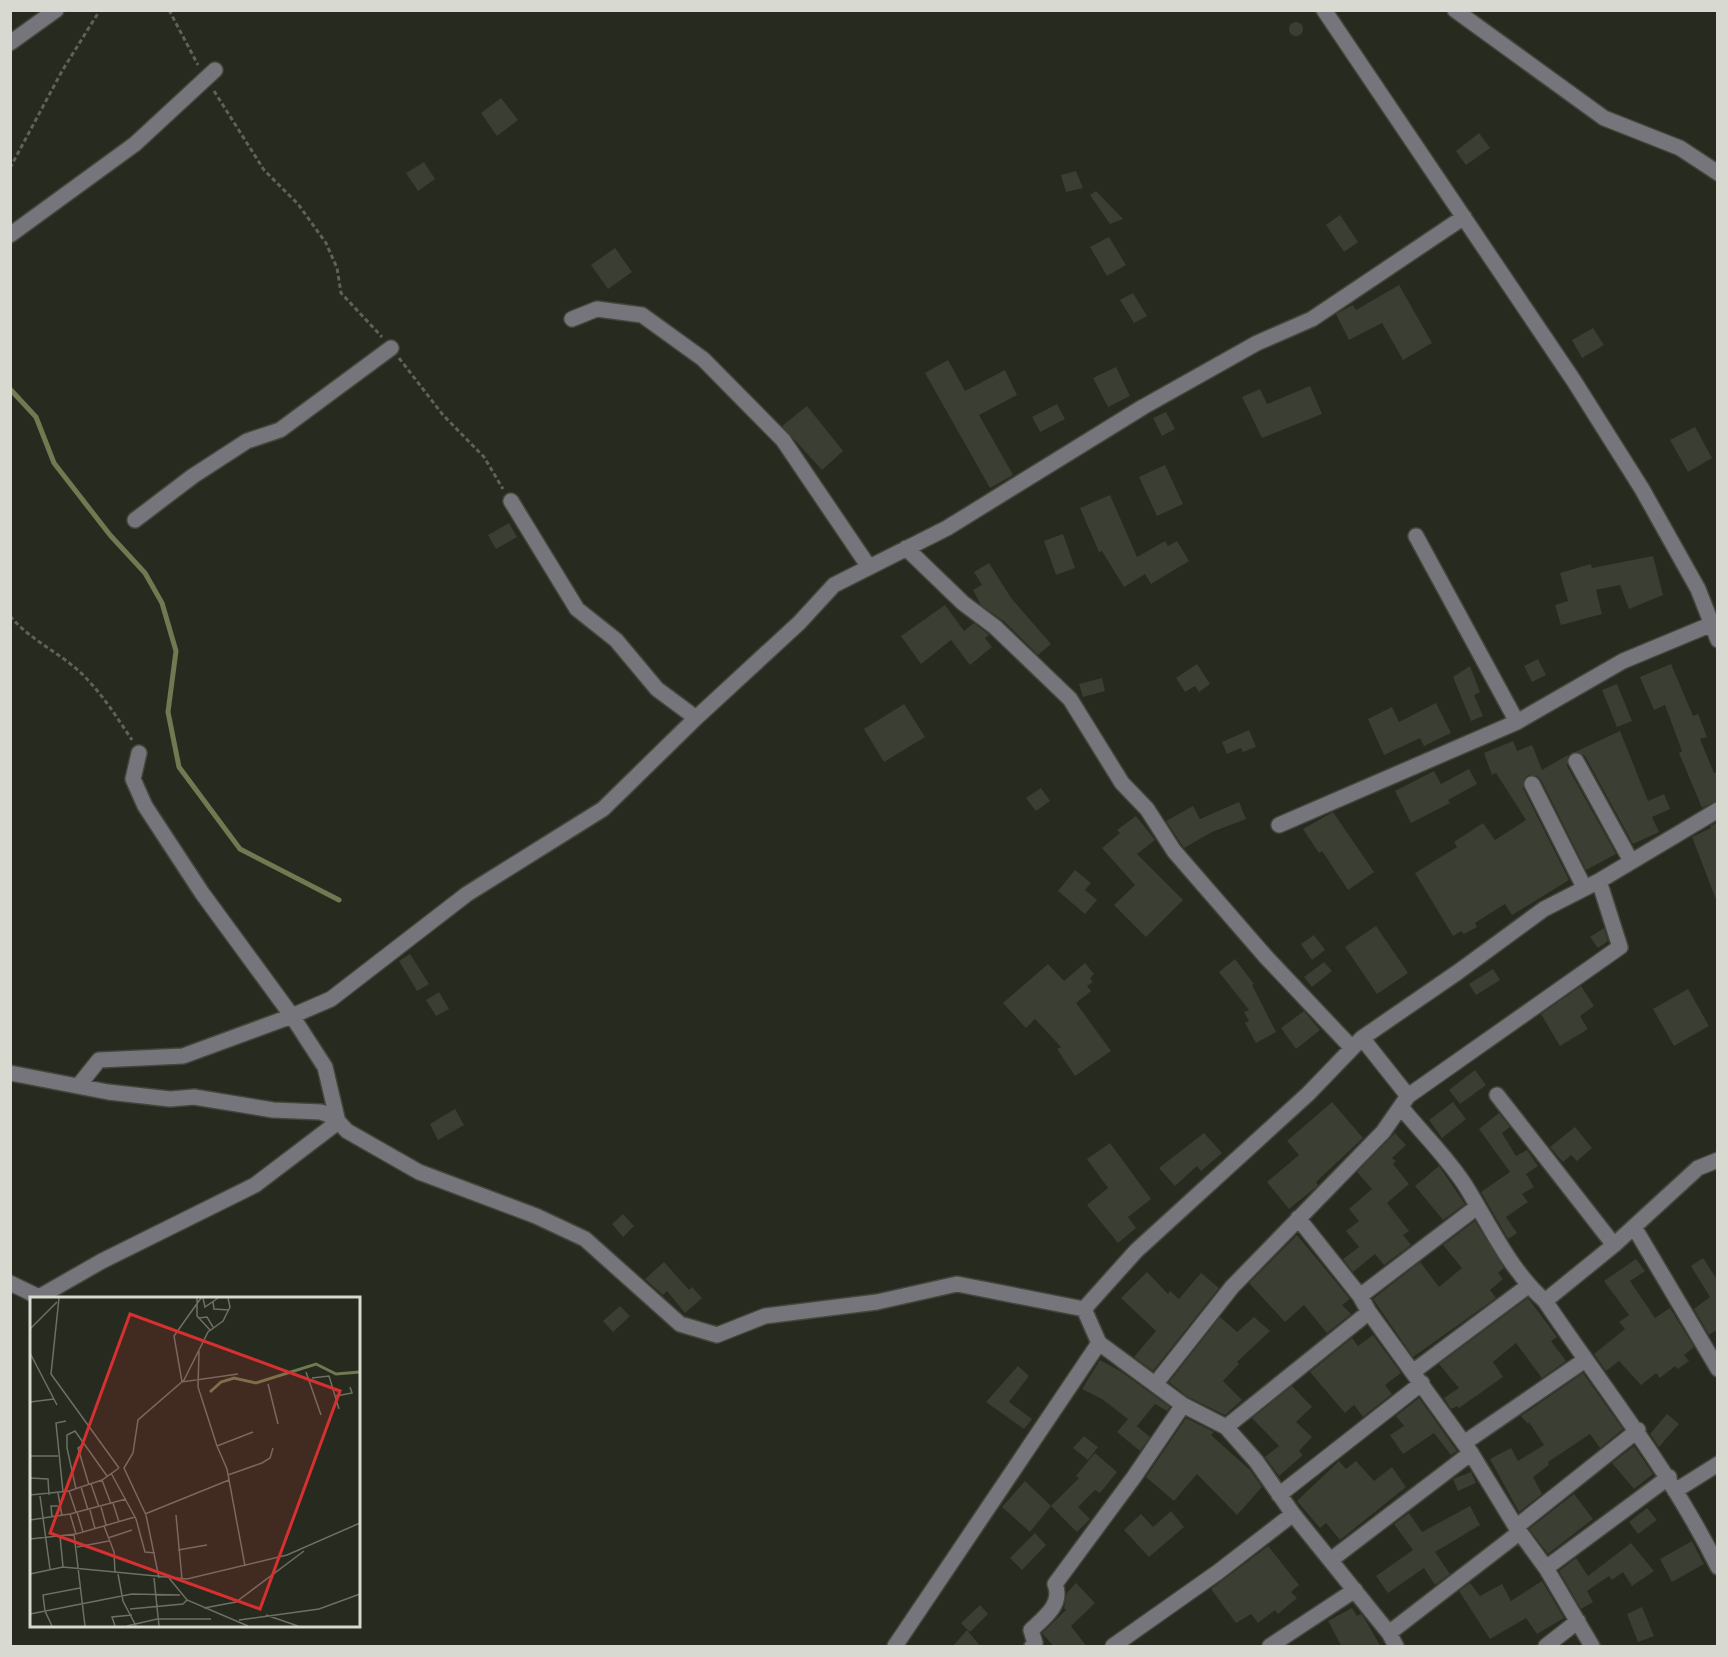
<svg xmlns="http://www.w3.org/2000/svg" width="1728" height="1657" viewBox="0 0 1728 1657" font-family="Figtree,sans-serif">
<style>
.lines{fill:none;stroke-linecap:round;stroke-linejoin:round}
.stream{stroke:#6f7952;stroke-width:5}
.building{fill:#3b3e32}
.minor-casing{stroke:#43463b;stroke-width:18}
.path{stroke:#5f6257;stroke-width:3;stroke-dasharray:4.5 3;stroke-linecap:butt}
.minor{stroke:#75757b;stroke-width:15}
.inset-river{fill:none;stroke:#6f7952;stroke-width:3}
.inset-road{fill:none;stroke:#6e7066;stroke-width:1.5}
.view{fill:#d63130;fill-opacity:0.15;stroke:#d63130;stroke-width:3}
.inset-edge{fill:none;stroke:#d8dad2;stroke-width:3}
</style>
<rect width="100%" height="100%" fill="#272a1e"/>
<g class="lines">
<!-- stream -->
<path class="stream" d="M 10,389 L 36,417 L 54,463 L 110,535 L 145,573 L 162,603 L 176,651 L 168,712 L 179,767 L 240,849 L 339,900"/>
</g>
<!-- building -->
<path class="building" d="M1289 29a7 7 0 1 1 14 0a7 7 0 1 1-14 0Z
M 501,98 L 518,120 L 497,136 L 481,113 Z
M 1479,133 L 1490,148 L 1466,165 L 1456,151 Z
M 424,162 L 435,179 L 418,191 L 406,173 Z
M 1076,171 L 1083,188 L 1066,192 L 1061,175 Z
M 1096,191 L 1123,219 L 1110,224 L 1090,195 Z
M 1340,215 L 1358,242 L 1344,252 L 1326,225 Z
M 1109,237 L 1126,265 L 1107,276 L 1090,247 Z
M 615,248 L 632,272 L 608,289 L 591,265 Z
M 1399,285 L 1432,343 L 1403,360 L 1382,323 L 1349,340 L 1336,314 L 1353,305 L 1356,310 Z
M 1133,293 L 1147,316 L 1134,323 L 1120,300 Z
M 1593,328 L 1604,345 L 1582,358 L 1572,340 Z
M 948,360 L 965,391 L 1005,370 L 1017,395 L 979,415 L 1013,475 L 990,488 L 925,373 Z
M 1116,367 L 1130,396 L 1108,407 L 1093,378 Z
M 1310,386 L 1322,414 L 1262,438 L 1242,397 L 1260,389 L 1267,404 Z
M 1057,404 L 1065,419 L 1040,432 L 1032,417 Z
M 807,406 L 843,451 L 822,470 L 782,426 Z
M 1166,412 L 1175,429 L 1162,436 L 1153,418 Z
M 1695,427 L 1712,458 L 1688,472 L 1670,440 Z
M 1165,465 L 1183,504 L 1157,516 L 1139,477 Z
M 1110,495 L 1137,557 L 1165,541 L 1168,546 L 1177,541 L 1189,561 L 1151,584 L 1145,574 L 1124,587 L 1102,551 L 1099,552 L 1080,508 Z
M 509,523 L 517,537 L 496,549 L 488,535 Z
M 1063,534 L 1075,568 L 1056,575 L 1044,541 Z
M 1653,556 L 1663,595 L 1629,609 L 1620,585 L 1596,590 L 1602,614 L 1561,625 L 1555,605 L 1568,601 L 1560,573 L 1591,564 L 1592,568 Z
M 989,563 L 1011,598 L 1051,644 L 1038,655 L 1005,622 L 981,605 L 973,590 L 982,585 L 974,572 Z
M 945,605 L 964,631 L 974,623 L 989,635 L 985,638 L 992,647 L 970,665 L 951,640 L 921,664 L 901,636 Z
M 1538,659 L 1546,675 L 1532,682 L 1524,666 Z
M 1197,664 L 1210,684 L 1199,692 L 1195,686 L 1185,692 L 1176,678 Z
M 1671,664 L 1693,716 L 1698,714 L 1707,737 L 1700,739 L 1714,773 L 1718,772 L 1718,800 L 1702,808 L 1679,753 L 1682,751 L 1665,705 L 1654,710 L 1640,677 Z
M 1470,666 L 1480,692 L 1474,695 L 1483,716 L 1471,721 L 1453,677 Z
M 1102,678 L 1105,691 L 1083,697 L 1079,684 Z
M 1617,684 L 1632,721 L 1617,727 L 1602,690 Z
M 1436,703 L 1451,733 L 1424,746 L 1420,738 L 1384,755 L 1368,719 L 1392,707 L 1399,722 Z
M 904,704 L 925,737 L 884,762 L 864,729 Z
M 1249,730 L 1256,747 L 1243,752 L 1241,748 L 1227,754 L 1222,742 Z
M 1620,731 L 1648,801 L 1664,794 L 1670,809 L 1652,817 L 1659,832 L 1633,844 L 1585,756 L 1575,752 Z
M 1513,741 L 1517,751 L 1532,745 L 1542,770 L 1568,755 L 1567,766 L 1616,854 L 1586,870 L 1541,780 L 1537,776 L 1528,775 L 1524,779 L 1523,788 L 1569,880 L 1512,915 L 1505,904 L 1475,923 L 1477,927 L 1464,934 L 1461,931 L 1453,936 L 1415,873 L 1457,847 L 1454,842 L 1483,823 L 1495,840 L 1526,820 L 1496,773 L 1492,775 L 1484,753 Z
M 1469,769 L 1477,784 L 1448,800 L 1450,803 L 1411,823 L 1395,791 L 1434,771 L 1441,784 Z
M 1041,788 L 1050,801 L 1036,811 L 1026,798 Z
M 1239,802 L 1246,819 L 1212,832 L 1184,848 L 1166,821 L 1193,806 L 1200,819 Z
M 1333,812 L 1374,872 L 1348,890 L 1322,851 L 1319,853 L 1303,829 Z
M 1136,816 L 1155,840 L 1137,854 L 1183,900 L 1146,937 L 1114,905 L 1135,885 L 1102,848 L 1120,833 L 1117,830 Z
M 1718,822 L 1718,902 L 1717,902 L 1692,837 L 1711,828 L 1710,826 Z
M 1075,870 L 1091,883 L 1085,890 L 1097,900 L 1085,914 L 1058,891 Z
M 1376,926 L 1408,973 L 1377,994 L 1345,947 Z
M 1604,928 L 1608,941 L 1598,948 L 1590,937 Z
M 1314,935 L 1325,950 L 1312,960 L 1301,944 Z
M 410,954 L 429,984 L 417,991 L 399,961 Z
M 1235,959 L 1254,984 L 1252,985 L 1276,1032 L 1256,1043 L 1245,1023 L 1249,1021 L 1244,1012 L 1249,1010 L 1219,972 Z
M 1324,962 L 1332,971 L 1312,987 L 1304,977 Z
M 1085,963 L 1094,974 L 1090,978 L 1093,982 L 1087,986 L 1091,991 L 1076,1003 L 1111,1051 L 1075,1076 L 1057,1049 L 1061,1047 L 1035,1019 L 1026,1028 L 1003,1003 L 1048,964 L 1064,981 Z
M 1493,969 L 1500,980 L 1476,995 L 1469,984 Z
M 1581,986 L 1594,1006 L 1580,1016 L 1588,1029 L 1560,1046 L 1541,1014 Z
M 1688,989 L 1709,1026 L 1674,1046 L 1653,1009 Z
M 439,992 L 449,1009 L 436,1016 L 426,1000 Z
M 1304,1011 L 1320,1030 L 1296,1049 L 1281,1028 Z
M 1475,1070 L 1486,1085 L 1460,1104 L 1449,1090 Z
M 1332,1102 L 1363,1138 L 1316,1182 L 1318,1185 L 1315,1188 L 1289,1209 L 1267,1182 L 1299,1155 L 1287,1141 Z
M 1453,1102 L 1466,1119 L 1442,1138 L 1429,1120 Z
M 455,1109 L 464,1125 L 438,1140 L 430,1124 Z
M 1499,1113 L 1510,1127 L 1502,1133 L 1516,1156 L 1527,1150 L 1538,1166 L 1526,1174 L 1534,1187 L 1522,1194 L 1528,1202 L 1506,1217 L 1517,1233 L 1508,1239 L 1481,1192 L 1510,1172 L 1479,1129 Z
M 1575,1127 L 1592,1148 L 1577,1161 L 1571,1155 L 1563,1162 L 1550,1147 Z
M 1204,1133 L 1222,1153 L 1201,1171 L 1197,1166 L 1175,1186 L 1159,1168 Z
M 1395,1133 L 1406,1145 L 1392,1158 L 1396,1161 L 1393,1164 L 1409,1184 L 1387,1203 L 1409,1231 L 1403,1235 L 1411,1245 L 1384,1265 L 1375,1254 L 1353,1272 L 1343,1259 L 1359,1247 L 1346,1231 L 1359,1221 L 1349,1209 L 1372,1189 L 1357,1172 Z
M 1110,1143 L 1151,1199 L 1128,1217 L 1136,1228 L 1118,1243 L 1087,1205 L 1108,1188 L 1087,1159 Z
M 1439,1166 L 1465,1204 L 1443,1220 L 1415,1186 Z
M 623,1214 L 634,1226 L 623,1237 L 612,1224 Z
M 1475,1221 L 1504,1268 L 1498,1273 L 1503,1279 L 1490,1290 L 1496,1298 L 1413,1357 L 1373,1299 L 1420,1262 L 1439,1287 L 1462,1268 L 1443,1245 Z
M 1297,1235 L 1350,1299 L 1342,1305 L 1351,1314 L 1327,1333 L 1304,1305 L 1285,1322 L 1249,1283 Z
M 1703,1258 L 1718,1281 L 1718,1329 L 1709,1335 L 1694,1309 L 1710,1297 L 1691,1266 Z
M 1636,1259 L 1645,1271 L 1630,1281 L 1655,1318 L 1670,1308 L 1694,1347 L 1684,1355 L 1689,1361 L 1678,1369 L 1675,1366 L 1660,1378 L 1656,1373 L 1641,1385 L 1619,1361 L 1606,1371 L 1594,1354 L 1625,1329 L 1619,1322 L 1629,1315 L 1604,1281 Z
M 664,1262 L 689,1290 L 692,1287 L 702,1298 L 685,1313 L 667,1291 L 663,1295 L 645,1279 Z
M 1147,1272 L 1168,1294 L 1170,1291 L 1179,1299 L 1201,1273 L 1219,1288 L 1153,1371 L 1134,1357 L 1156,1331 L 1121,1298 Z
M 1528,1298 L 1557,1337 L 1551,1341 L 1566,1361 L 1542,1378 L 1516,1343 L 1493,1362 L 1503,1377 L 1459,1408 L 1457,1406 L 1451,1409 L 1444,1398 L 1459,1388 L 1439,1364 Z
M 620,1306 L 630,1316 L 613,1332 L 603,1321 Z
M 1220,1317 L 1237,1332 L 1254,1317 L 1270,1331 L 1237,1362 L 1239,1364 L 1223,1381 L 1242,1400 L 1225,1415 L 1188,1397 L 1169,1382 Z
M 1373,1335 L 1401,1373 L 1385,1385 L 1392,1394 L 1363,1417 L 1354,1405 L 1345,1413 L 1310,1372 L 1352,1338 L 1358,1346 Z
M 1100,1360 L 1120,1371 L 1170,1407 L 1167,1411 L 1155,1404 L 1137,1426 L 1102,1399 L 1082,1389 Z
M 1018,1366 L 1029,1376 L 1009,1402 L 1032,1419 L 1024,1429 L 986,1402 Z
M 1583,1373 L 1623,1429 L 1600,1448 L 1590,1434 L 1548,1462 L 1549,1465 L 1533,1477 L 1542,1494 L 1519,1512 L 1490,1459 L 1511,1448 L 1518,1461 L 1544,1445 L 1529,1422 L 1528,1424 L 1521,1416 Z
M 1292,1386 L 1312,1407 L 1296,1422 L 1312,1437 L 1299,1451 L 1303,1455 L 1279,1476 L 1265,1457 L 1279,1446 L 1252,1418 Z
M 1419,1398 L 1457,1451 L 1451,1455 L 1434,1433 L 1403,1454 L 1390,1435 L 1404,1426 L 1396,1416 Z
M 1667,1414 L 1679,1424 L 1659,1447 L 1650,1434 Z
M 1186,1418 L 1214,1432 L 1211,1435 L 1250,1470 L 1262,1487 L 1237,1515 L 1197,1474 L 1174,1501 L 1146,1477 Z
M 1128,1419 L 1150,1437 L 1140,1451 L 1117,1432 Z
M 1084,1436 L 1098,1447 L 1088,1460 L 1073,1448 Z
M 1634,1446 L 1653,1474 L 1634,1489 L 1612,1463 Z
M 1095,1453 L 1117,1472 L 1100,1493 L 1095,1490 L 1078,1507 L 1090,1519 L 1077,1532 L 1051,1506 L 1079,1478 L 1076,1476 Z
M 1339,1461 L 1346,1469 L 1356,1461 L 1374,1481 L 1392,1467 L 1406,1487 L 1340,1540 L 1326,1523 L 1320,1528 L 1297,1501 Z
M 1471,1472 L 1476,1483 L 1458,1491 L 1453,1479 Z
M 1025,1481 L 1051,1506 L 1030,1532 L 1002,1507 Z
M 1574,1494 L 1593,1519 L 1548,1554 L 1529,1529 Z
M 1470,1506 L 1480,1525 L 1435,1552 L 1450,1574 L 1435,1585 L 1424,1568 L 1388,1593 L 1376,1576 L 1413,1550 L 1394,1524 L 1409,1513 L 1422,1532 Z
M 1647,1508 L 1657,1520 L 1638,1534 L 1629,1522 Z
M 1171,1511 L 1184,1527 L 1149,1557 L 1124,1530 L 1141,1514 L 1153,1527 Z
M 1035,1533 L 1046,1545 L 1022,1570 L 1010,1558 Z
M 1692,1541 L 1704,1564 L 1672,1582 L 1660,1559 Z
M 1631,1543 L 1654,1571 L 1632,1586 L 1623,1572 L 1612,1580 L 1609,1576 L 1587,1591 L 1593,1602 L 1581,1609 L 1559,1571 L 1576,1558 L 1588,1576 Z
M 1268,1546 L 1299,1585 L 1291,1592 L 1297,1598 L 1278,1614 L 1275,1610 L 1258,1623 L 1251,1614 L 1236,1623 L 1211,1589 Z
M 1542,1581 L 1564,1618 L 1537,1634 L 1526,1618 L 1490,1639 L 1459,1591 L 1470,1583 L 1480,1596 L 1502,1584 L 1511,1601 Z
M 1076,1583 L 1095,1603 L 1071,1626 L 1087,1647 L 1054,1647 L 1042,1633 L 1066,1610 L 1064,1608 L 1067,1593 Z
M 980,1605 L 988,1614 L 970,1632 L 961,1623 Z
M 1642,1607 L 1654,1636 L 1638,1642 L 1627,1614 Z
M 1352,1608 L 1357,1616 L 1361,1614 L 1363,1616 L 1381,1647 L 1342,1647 L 1328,1621 Z
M 967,1630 L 981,1647 L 952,1647 Z"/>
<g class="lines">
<defs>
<path id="minor" d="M 1324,10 L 1574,381 L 1642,489 L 1698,589 L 1718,640
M 1455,10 L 1604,118 L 1680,148 L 1718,173
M 10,43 L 56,10
M 10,235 L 135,144 L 215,70
M 572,319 L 597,309 L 642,315 L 703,359 L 783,440 L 869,567
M 511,501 L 577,609 L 616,640 L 657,689 L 696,718 L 799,623 L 834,585 L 947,528 L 1143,407 L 1257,343 L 1312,319 L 1464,217
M 135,520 L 193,476 L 247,441 L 280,430 L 391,348
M 1416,536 L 1517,722
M 906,548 L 963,603 L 995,627 L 1070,699 L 1122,783 L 1147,809 L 1174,851 L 1266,957 L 1351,1047
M 1576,761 L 1631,861
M 1532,784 L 1584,887
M 1279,825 L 1517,722 L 1623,661 L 1712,624
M 1362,1038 L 1408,1096
M 10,1073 L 108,1092 L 170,1099 L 194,1097 L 273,1110 L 321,1112 L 334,1117 L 347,1131 L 419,1172 L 536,1216 L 585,1239 L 680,1324 L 717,1335 L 765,1316 L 877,1302 L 957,1284 L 1084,1309 L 1136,1251 L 1308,1094 L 1362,1038 L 1458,972 L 1544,909 L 1599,881 L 1718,810
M 79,1085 L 99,1060 L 183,1056 L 292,1016 L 331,999 L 467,894 L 603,809 L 696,718
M 1497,1095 L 1614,1245
M 1401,1107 C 1421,1132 1447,1157 1465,1185 C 1490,1225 1509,1269 1545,1301 C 1605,1390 1670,1470 1718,1567
M 1298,1218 L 1360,1296 L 1369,1312 L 1471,1453 L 1516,1527 L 1546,1568 L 1592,1646
M 1634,1227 L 1718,1369
M 10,1283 L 39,1297 L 102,1261 L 255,1185 L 338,1122 L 325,1067 L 292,1016 L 202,893 L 145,806 L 133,779 L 139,753
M 1360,1296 L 1477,1207
M 1545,1301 L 1614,1245 L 1698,1168 L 1718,1160
M 1084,1309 L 1099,1343 L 1183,1405 L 1226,1427 L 1256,1461 L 1293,1514 L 1389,1633 L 1396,1646
M 1414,1371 L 1528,1286
M 1156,1383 L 1232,1287 L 1383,1132 L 1408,1096 L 1620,947 L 1599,881
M 1226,1427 L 1369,1312
M 1464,1443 L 1585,1360
M 1675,1491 L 1718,1464
M 1279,1495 L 1422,1383
M 1516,1527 L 1638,1430
M 1332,1559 L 1471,1453
M 1546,1568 L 1669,1477
M 1389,1633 L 1520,1532
M 895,1646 L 1099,1343
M 1032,1646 L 1035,1643 L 1031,1630 C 1045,1617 1063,1604 1055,1584 L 1134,1477 L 1183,1405
M 1113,1646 L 1218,1572 L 1293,1514
M 1270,1646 L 1355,1590
M 1546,1646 L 1578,1621"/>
</defs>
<!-- minor casing -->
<use href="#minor" class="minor-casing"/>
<!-- path -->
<path class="path" d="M 169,10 L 198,65
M 214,91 L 264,170 L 298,204 L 326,243 L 337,268 L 341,293 L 382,337
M 10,168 L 62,71 L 100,10
M 399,358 L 443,415 L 484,457 L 503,489
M 10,616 C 29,639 58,652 80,672 C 101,692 116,716 132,740"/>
<!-- minor -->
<use href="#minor" class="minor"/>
</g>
<!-- overview -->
<g transform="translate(30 1297)">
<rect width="330" height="330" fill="#272a1e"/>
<path class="inset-river" d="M 180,95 L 191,85 L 204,81 L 226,86 L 286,67 L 306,77 L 330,75"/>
<path class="inset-road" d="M 29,1 L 21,77 L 89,171M 167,1 L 167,19 L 180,33M 171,1 L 144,39 L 152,85 L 208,77M 173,1 L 175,10 L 188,1M 183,5 L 184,12 L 199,13M 168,21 L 177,20 L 183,30M 0,32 L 27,5M 169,54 L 168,90 L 187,149M 0,56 L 27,108M 276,75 L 291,118M 282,81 L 299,79 L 309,112M 238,87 L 248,127M 306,99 L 322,96 L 320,90M 0,105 L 24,102M 0,141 L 0,174M 53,148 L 48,151 L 59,188M 1,159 L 28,159M 81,176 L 106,222 L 115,255 L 125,256M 198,178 L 232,166 L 240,161 L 243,151M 0,181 L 18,182 L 19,198M 72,183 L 81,207M 61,187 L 69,210M 51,190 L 58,213M 46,192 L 37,151 L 37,138 L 45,134 L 77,179M 39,194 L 46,215M 33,195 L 26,126 L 36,124M 28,196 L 32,219M 0,198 L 39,194 L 72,183 L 89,171M 10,199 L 20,272M 83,206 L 89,225M 71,210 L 76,228M 60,213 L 65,232M 47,215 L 53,235M 40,217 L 46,237M 115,217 L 199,183M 146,218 L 152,282M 22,220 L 21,209 L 28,209M 0,223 L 40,217 L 96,202M 74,229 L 84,255 L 85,276M 44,237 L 55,329M 30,239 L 33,270M 78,241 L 102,233M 0,242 L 46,237 L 105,220M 47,250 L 79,244M 148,253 L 177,248M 215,269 L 197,172 L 187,149 L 223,135M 0,277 L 33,270 L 157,282 L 257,258 L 330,226M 88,277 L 93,304 L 106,329M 124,281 L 129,329M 129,281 L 116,218 L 94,171 L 103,156 L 108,123 L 154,83 L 178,35 L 193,24 L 200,10 L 198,1M 139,281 L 157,303 L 218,329M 174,311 L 206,305 L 274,254M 100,312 L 153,307 L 157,303M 0,317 L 102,297 L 150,298M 236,318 L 268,329M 209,323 L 289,312 L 330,297M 22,329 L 15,314 L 13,298 L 50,291M 85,329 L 82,320 L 102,318M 97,329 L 127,322 L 181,322"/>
<path class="view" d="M 100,17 L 310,94 L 230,312 L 20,236 Z"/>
<rect width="330" height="330" class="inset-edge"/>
</g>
<!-- border -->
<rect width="1728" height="1657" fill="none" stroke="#d8dad2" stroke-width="24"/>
</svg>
